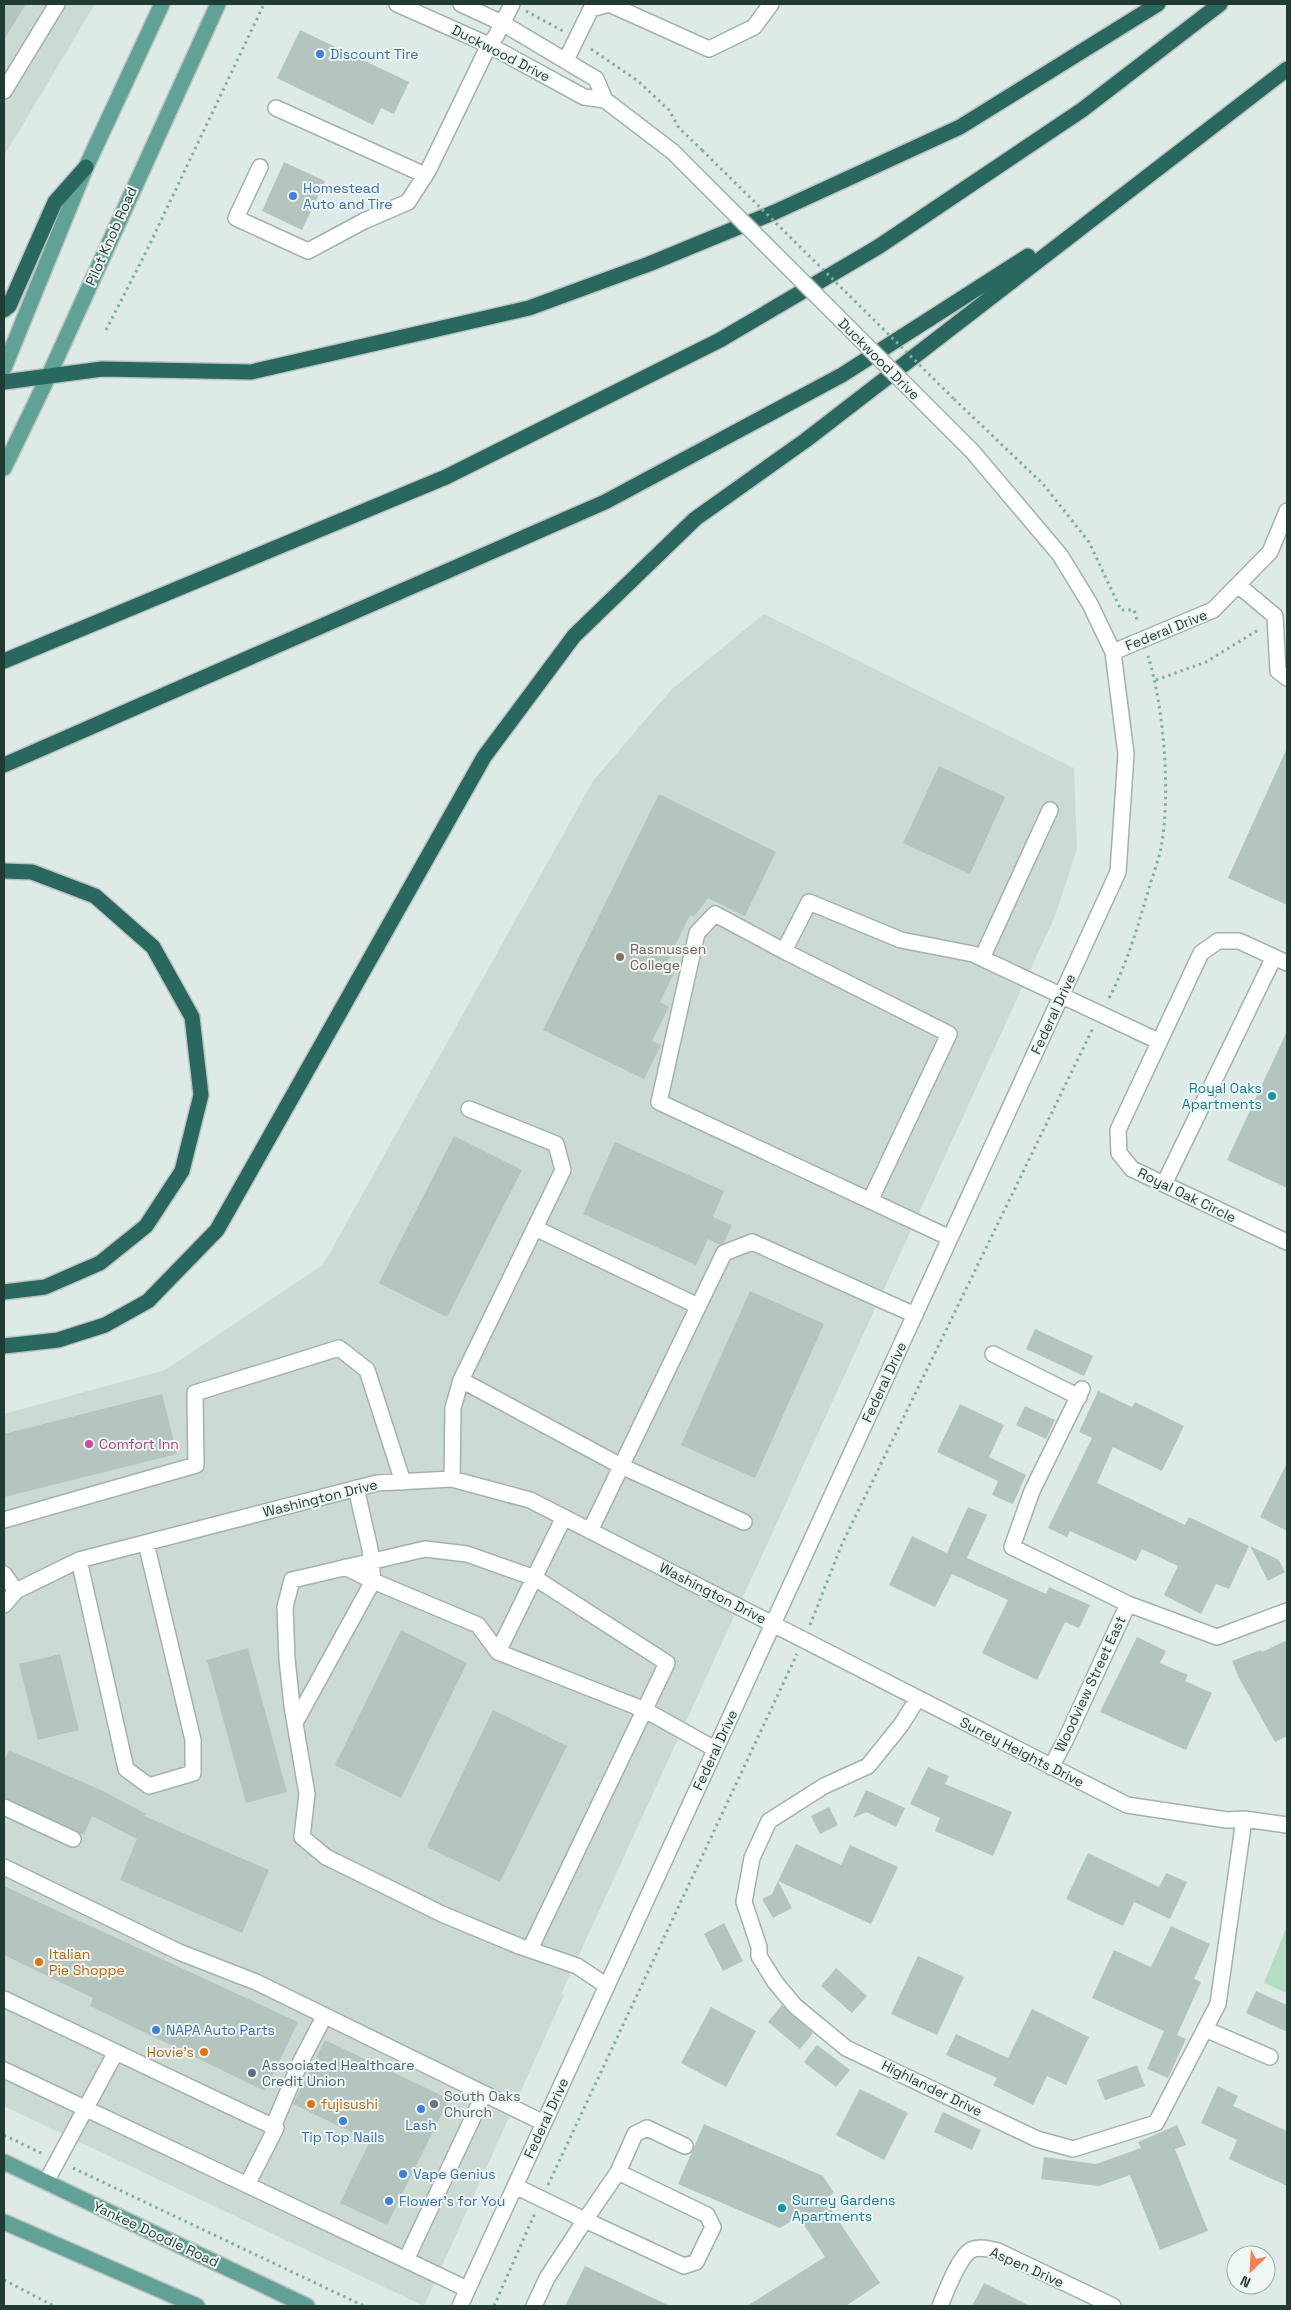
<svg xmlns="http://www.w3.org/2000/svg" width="1291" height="2310" viewBox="0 0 1291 2310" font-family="'Space Grotesk',sans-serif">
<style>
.built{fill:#ccdad4}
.green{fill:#b5ddc2}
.building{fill:#b3c5be}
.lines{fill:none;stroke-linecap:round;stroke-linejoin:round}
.minor-casing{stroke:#a1b2ac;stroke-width:18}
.major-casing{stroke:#bcc4c2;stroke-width:18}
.highway-casing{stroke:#bcc4c2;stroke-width:18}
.path{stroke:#7db0a2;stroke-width:3;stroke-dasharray:2.5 4;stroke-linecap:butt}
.minor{stroke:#fff;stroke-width:15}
.major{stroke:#60a295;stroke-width:15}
.highway{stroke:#29685e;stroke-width:15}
.minor-bridge-casing{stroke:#a1b2ac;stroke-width:18;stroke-linecap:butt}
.path-bridge{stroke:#7db0a2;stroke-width:3;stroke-dasharray:2.5 4;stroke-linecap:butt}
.minor-bridge{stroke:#fff;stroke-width:15}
.shop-dot{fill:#3f7fe0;stroke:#eef7f3;stroke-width:2}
.education-dot{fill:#8d6e63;stroke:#eef7f3;stroke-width:2}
.culture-dot{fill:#0f9aa8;stroke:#eef7f3;stroke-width:2}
.hotel-dot{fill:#d1479c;stroke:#eef7f3;stroke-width:2}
.food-dot{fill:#e8710a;stroke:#eef7f3;stroke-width:2}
.service-dot{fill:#5c6f8a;stroke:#eef7f3;stroke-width:2}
.worship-dot{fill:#6b7280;stroke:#eef7f3;stroke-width:2}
.labels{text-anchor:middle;stroke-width:4;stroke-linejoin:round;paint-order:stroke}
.street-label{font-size:14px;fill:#1f3b34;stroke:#eef7f3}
.shop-label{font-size:14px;fill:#366cbe;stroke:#eef7f3;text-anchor:start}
.education-label{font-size:14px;fill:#785e54;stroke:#eef7f3;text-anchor:start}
.culture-label{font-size:14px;fill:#0d838f;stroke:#eef7f3;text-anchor:end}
.hotel-label{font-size:14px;fill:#b23c85;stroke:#eef7f3;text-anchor:start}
.food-label{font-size:14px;fill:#c56008;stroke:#eef7f3;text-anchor:start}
.service-label{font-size:14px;fill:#4e5e75;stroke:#eef7f3;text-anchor:start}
.worship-label{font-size:14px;fill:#5b616d;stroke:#eef7f3;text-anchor:start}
</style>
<rect width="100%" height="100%" fill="#deeae5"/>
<!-- built -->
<path class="built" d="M 4,4 L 95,4 L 4,156 Z
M 764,614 L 1074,768 L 1077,849 L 1055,916 L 561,1994 L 564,1995 L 424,2306 L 4,2106 L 4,1414 L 165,1370 L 323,1265 L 593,781 L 671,690 Z"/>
<!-- green -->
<path class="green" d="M 1287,1926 L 1287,1993 L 1264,1983 Z"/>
<!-- building -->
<path class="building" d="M 4,4 L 26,4 L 4,40 Z
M 300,30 L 409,82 L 394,114 L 381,108 L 373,125 L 277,78 Z
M 284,162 L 325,181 L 302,230 L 262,211 Z
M 1287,748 L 1287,905 L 1228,878 Z
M 939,766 L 1005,797 L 970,874 L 903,843 Z
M 659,794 L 776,852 L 745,916 L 708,898 L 694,917 L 690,915 L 666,964 L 676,969 L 660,1002 L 669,1007 L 652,1041 L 661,1045 L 644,1079 L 543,1030 Z
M 1287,1031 L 1287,1188 L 1227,1160 Z
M 454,1136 L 522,1170 L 447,1317 L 379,1283 Z
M 615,1142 L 724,1191 L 713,1217 L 732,1225 L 724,1243 L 720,1245 L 708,1239 L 696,1265 L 583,1214 Z
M 750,1291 L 824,1324 L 755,1478 L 681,1445 Z
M 1035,1329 L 1093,1356 L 1084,1376 L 1026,1349 Z
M 1098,1391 L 1132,1407 L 1135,1402 L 1184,1426 L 1162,1471 L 1113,1447 L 1097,1483 L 1185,1525 L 1189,1517 L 1249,1546 L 1229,1589 L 1216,1584 L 1201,1614 L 1164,1595 L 1178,1566 L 1142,1549 L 1136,1561 L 1070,1531 L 1067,1537 L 1048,1528 L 1092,1438 L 1079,1432 Z
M 162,1394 L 177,1454 L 4,1497 L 4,1434 Z
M 960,1404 L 1004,1425 L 989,1457 L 1026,1475 L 1013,1504 L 992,1495 L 998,1481 L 937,1452 Z
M 1025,1406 L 1055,1420 L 1046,1439 L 1016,1425 Z
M 1287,1463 L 1287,1531 L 1260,1517 Z
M 968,1507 L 987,1515 L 967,1558 L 1046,1594 L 1049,1587 L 1090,1605 L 1079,1628 L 1065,1622 L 1037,1680 L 982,1653 L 1008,1600 L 952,1574 L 935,1607 L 889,1585 L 912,1536 L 947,1553 Z
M 1250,1546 L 1279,1560 L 1285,1572 L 1268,1581 Z
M 401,1630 L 467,1663 L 401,1798 L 335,1765 Z
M 1137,1637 L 1166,1651 L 1160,1663 L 1188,1675 L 1185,1681 L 1212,1693 L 1186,1750 L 1100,1712 Z
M 1287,1640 L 1287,1736 L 1275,1742 L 1239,1678 L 1232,1661 L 1261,1650 L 1262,1652 Z
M 248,1648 L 287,1792 L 246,1803 L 207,1660 Z
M 60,1654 L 79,1730 L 38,1740 L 19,1664 Z
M 493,1710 L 567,1746 L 500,1882 L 427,1847 Z
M 9,1750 L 103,1791 L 146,1814 L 144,1816 L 269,1870 L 242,1933 L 120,1880 L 137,1839 L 92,1816 L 84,1835 L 4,1798 L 4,1761 Z
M 928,1767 L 949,1776 L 945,1784 L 1012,1812 L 993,1856 L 935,1831 L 940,1818 L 910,1804 Z
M 866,1790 L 905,1808 L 896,1827 L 866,1812 L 853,1818 Z
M 829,1807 L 838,1825 L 820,1834 L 811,1816 Z
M 796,1844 L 841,1865 L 850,1845 L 898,1867 L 871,1924 L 778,1881 Z
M 1088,1853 L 1159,1887 L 1166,1873 L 1187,1882 L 1170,1919 L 1134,1902 L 1123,1926 L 1066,1899 Z
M 778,1881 L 792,1908 L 773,1918 L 762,1899 L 772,1894 Z
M 4,1886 L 298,2022 L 265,2091 L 90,2006 L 93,1998 L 4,1955 Z
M 724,1923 L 743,1961 L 723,1971 L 704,1934 Z
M 1171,1926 L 1210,1944 L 1194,1979 L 1201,1982 L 1177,2035 L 1186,2039 L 1168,2078 L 1147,2069 L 1164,2031 L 1092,1998 L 1114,1950 L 1151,1967 Z
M 918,1956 L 964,1977 L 937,2035 L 891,2014 Z
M 836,1968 L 867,1996 L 852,2013 L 821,1986 Z
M 1256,1991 L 1287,2005 L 1287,2032 L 1246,2013 Z
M 782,2005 L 813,2033 L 800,2049 L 768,2022 Z
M 711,2007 L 756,2031 L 726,2087 L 681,2063 Z
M 1032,2009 L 1089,2037 L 1066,2085 L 1047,2076 L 1033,2105 L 993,2085 L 997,2078 L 946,2055 L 956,2034 L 1008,2058 Z
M 325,2040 L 449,2099 L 387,2225 L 340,2203 L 370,2141 L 293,2104 Z
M 817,2045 L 850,2070 L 836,2087 L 804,2062 Z
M 1137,2065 L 1145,2086 L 1105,2100 L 1097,2080 Z
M 1218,2086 L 1238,2096 L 1233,2106 L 1287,2131 L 1287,2186 L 1229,2159 L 1237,2140 L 1201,2123 Z
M 860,2089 L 908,2113 L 884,2160 L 836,2135 Z
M 943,2112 L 981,2130 L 972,2150 L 934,2132 Z
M 704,2124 L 823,2176 L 834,2193 L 824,2199 L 880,2283 L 846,2306 L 747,2306 L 825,2257 L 799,2217 L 780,2228 L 678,2184 Z
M 1177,2125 L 1186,2145 L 1175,2149 L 1208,2231 L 1160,2250 L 1130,2175 L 1099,2186 L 1041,2179 L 1044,2157 L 1096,2164 L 1141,2148 L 1138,2142 Z
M 585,2266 L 670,2306 L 565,2306 Z
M 984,2283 L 1030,2306 L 972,2306 Z"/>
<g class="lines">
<defs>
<path id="minor" d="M 397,4 L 489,45 L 584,97 L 605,100
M 461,4 L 502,23 L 596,79 L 605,100 L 673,152
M 566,60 L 591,9 L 609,4 L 709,49 L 754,27 L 771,4
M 4,91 L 57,4
M 276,108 L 425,175
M 260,167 L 236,218 L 308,251 L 364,221 L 408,202 L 428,171 L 489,45 L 496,36 L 512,4
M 1238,585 L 1275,616 L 1278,671 L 1287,678
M 1113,652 L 1213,610 L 1270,552 L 1287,511
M 784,951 L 809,902 L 901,940 L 973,954 L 1158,1041
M 982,958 L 1050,810
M 1287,963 L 1239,941 L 1218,941 L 1201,953 L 1118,1130 L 1119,1153 L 1132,1169 L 1287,1242
M 1164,1184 L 1274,957
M 870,1201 L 949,1034 L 784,951 L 715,914 L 697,933 L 659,1102 L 950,1238
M 535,1228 L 698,1306
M 993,1354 L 1079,1397
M 461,1380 L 621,1466 L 744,1522
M 1082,1389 L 1032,1491 L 1012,1547 L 1128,1604 L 1217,1637 L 1287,1611
M 452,1479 L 453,1408 L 461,1380 L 563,1170 L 556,1144 L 469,1109
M 4,1520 L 196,1465 L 195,1393 L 339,1348 L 367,1370 L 403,1482
M 590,1531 L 724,1253 L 752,1242 L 915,1315
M 79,1560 L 126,1769 L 149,1786 L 193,1773 L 193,1740 L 146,1543
M 345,1567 L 373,1581 L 478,1625 L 498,1652 L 645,1710 L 715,1749
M 4,1574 L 16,1591
M 4,1605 L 16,1591 L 79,1560 L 377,1483 L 452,1479 L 530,1500 L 1127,1805 L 1227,1820 L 1244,1819 L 1287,1825
M 498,1652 L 564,1517
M 918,1698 L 901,1725 L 868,1766 L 824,1786 L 769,1821 L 752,1858 L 744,1902 L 759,1947 L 759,1956 L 775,1982 L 795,2006 L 846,2048 L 1037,2139 L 1073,2149 L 1156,2123 L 1218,2004 L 1244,1819
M 295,1723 L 373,1581 L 370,1549 L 356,1488
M 1051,1767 L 1065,1741 L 1128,1604
M 4,1807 L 73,1839
M 4,1867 L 179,1952 L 256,1982 L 544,2123
M 530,1949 L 667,1663 L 535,1578 L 467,1554 L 425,1549 L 292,1580 L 285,1607 L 287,1659 L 292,1706 L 307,1794 L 302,1837 L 326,1857 L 442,1914 L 519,1946 L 577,1966 L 607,1986
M 4,1999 L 276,2128 L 247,2185
M 1205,2029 L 1270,2057
M 4,2070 L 406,2260
M 273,2127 L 300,2063 L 324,2017
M 618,2172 L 707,2215 L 713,2227 L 696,2262 L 684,2266 L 585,2220 Z
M 618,2172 L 635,2134 L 647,2128 L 685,2146
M 46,2182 L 116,2052
M 515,2186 L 585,2220 L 547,2278 L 534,2306
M 467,2289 L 406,2260 L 484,2094
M 460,2306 L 1118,872 L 1126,754 L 1113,652 L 1090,604 L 1060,555 L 972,451
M 940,2306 C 946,2292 958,2258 971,2250 C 979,2246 990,2249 998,2251 L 1113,2306"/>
<path id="major" d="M 4,368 L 86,167 L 162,4
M 4,468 L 49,375 L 218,4
M 4,2162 L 307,2306
M 4,2222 L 197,2306"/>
<path id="highway" d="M 4,310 L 9,306 L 55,202 L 86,167
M 4,382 L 102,369 L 251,372 L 529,308 L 649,264 L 775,212 L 960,127 L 1158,4
M 4,661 L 446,477 L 720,340 L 878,247 L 1082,110 L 1220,4
M 4,765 L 605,502 L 842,375 L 1028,256
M 4,871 L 32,872 L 95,896 L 153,947 L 192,1017 L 201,1095 L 182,1171 L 146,1226 L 100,1263 L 45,1287 L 4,1292
M 4,1346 L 58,1340 L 105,1325 L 148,1301 L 217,1230 L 484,757 L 574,636 L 695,519 L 806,440 L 1287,69"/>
</defs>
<!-- minor casing -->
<use href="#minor" class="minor-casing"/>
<!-- major casing -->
<use href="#major" class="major-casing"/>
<!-- highway casing -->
<use href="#highway" class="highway-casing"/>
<!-- path -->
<path class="path" d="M 526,11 L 563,31
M 591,49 L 638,81 L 669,110 L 679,128 L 702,150
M 106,330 L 147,250 L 264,4
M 954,399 L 1043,484 L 1089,542 L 1121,610 L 1134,610 L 1138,623
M 1156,680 L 1206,662 L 1258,630
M 1109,998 C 1127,964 1138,926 1149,888 C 1153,875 1158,861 1161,848 C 1171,795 1164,707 1148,656
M 810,1625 L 842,1544 L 1093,1028
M 4,2135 L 43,2154
M 73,2168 L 364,2306
M 548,2185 L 797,1654
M 4,2280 L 54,2306
M 494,2306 L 535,2213"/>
<!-- minor -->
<use href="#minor" class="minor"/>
<!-- major -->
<use href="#major" class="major"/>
<!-- highway -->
<use href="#highway" class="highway"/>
<defs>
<path id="minor-bridge" d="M 673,152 L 972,451"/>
</defs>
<!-- minor-bridge casing -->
<use href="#minor-bridge" class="minor-bridge-casing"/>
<!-- path-bridge -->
<path class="path-bridge" d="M 702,150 L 954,399"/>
<!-- minor-bridge -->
<use href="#minor-bridge" class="minor-bridge"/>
</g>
<!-- markers -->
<g class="shop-dot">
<circle cx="320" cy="54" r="5"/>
<circle cx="293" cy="196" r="5"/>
<circle cx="156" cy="2030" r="5"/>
<circle cx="421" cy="2109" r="5"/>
<circle cx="343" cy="2121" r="5"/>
<circle cx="403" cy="2174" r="5"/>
<circle cx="389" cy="2201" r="5"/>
</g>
<circle class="education-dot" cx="620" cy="957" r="5"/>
<g class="culture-dot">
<circle cx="1272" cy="1096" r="5"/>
<circle cx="782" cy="2208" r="5"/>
</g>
<circle class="hotel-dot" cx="89" cy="1444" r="5"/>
<g class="food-dot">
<circle cx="39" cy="1962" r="5"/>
<circle cx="204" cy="2052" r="5"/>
<circle cx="311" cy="2104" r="5"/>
</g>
<circle class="service-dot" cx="252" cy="2073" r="5"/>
<circle class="worship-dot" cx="434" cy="2104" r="5"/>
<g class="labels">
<!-- street labels -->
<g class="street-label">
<text transform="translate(501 53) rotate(27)" y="5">Duckwood Drive</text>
<text transform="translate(111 236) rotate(-66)" y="5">Pilot Knob Road</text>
<text transform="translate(879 359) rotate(45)" y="5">Duckwood Drive</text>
<text transform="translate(1166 630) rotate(-22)" y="5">Federal Drive</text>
<text transform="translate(1053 1014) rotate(-65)" y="5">Federal Drive</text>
<text transform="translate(1187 1195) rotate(26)" y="5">Royal Oak Circle</text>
<text transform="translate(884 1382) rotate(-65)" y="5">Federal Drive</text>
<text transform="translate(320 1498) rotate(-14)" y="5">Washington Drive</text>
<text transform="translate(713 1593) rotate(27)" y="5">Washington Drive</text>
<text transform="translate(1090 1684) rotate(-65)" y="5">Woodview Street East</text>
<text transform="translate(715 1750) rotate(-65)" y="5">Federal Drive</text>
<text transform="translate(1022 1752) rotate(27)" y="5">Surrey Heights Drive</text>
<text transform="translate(932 2088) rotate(26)" y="5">Highlander Drive</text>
<text transform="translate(546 2118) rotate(-65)" y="5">Federal Drive</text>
<text transform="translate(156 2234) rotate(25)" y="5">Yankee Doodle Road</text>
<text transform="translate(1027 2267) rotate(24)" y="5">Aspen Drive</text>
</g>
<!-- shop labels -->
<g class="shop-label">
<text x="330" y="59">Discount Tire</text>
<text x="303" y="193">Homestead<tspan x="303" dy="16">Auto and Tire</tspan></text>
<text x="166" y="2035">NAPA Auto Parts</text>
<text x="421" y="2130" text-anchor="middle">Lash</text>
<text x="343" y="2142" text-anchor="middle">Tip Top Nails</text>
<text x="413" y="2179">Vape Genius</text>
<text x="399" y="2206">Flower's for You</text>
</g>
<!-- education labels -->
<g class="education-label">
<text x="630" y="954">Rasmussen<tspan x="630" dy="16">College</tspan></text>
</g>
<!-- culture labels -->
<g class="culture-label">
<text x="1262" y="1093">Royal Oaks<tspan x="1262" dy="16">Apartments</tspan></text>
<text x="792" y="2205" text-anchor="start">Surrey Gardens<tspan x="792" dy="16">Apartments</tspan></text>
</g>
<!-- hotel labels -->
<g class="hotel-label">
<text x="99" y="1449">Comfort Inn</text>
</g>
<!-- food labels -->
<g class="food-label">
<text x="49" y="1959">Italian<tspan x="49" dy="16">Pie Shoppe</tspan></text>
<text x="194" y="2057" text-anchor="end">Hovie's</text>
<text x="321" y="2109">fujisushi</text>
</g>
<!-- service labels -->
<g class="service-label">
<text x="262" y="2070">Associated Healthcare<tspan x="262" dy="16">Credit Union</tspan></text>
</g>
<!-- worship labels -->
<g class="worship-label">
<text x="444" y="2101">South Oaks<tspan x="444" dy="16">Church</tspan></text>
</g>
</g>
<!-- border -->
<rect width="1291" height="2310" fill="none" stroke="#1f3b34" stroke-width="10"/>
<!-- north arrow -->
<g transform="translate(1251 2270) rotate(205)"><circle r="24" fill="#eef7f3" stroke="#9baca7"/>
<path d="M0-4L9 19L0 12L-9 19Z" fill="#f9804e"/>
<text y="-8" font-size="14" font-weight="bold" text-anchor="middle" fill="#1f3b34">N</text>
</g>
</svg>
